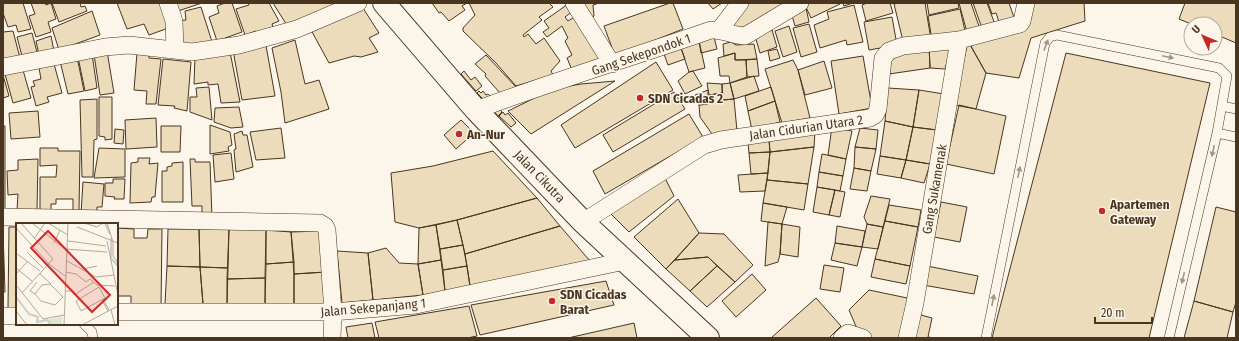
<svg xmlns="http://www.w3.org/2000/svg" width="1239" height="341" viewBox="0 0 1239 341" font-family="'Fira Sans Condensed',sans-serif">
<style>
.building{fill:#ecdcbc;stroke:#4a3520}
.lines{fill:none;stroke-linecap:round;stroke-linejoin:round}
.service-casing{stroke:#4a3520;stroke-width:10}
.minor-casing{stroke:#4a3520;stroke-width:18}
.secondary-casing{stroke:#4a3520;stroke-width:24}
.service{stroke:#fbf6e9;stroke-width:9}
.minor{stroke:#fbf6e9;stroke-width:17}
.secondary{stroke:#fbf6e9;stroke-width:22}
.oneway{fill:#a29684}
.poi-dot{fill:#c62828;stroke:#fbf6e9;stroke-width:1.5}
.labels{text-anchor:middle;stroke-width:3;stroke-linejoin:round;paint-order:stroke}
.street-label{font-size:13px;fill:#4a3520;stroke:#fbf6e9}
.poi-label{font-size:13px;font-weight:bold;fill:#4a3520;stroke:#fbf6e9;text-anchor:start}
.inset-river{fill:none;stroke:#c9cecd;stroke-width:2}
.inset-road{fill:none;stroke:#b4a999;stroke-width:1}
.view{fill:#d62828;fill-opacity:0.15;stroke:#d62828;stroke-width:2}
.inset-edge{fill:none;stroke:#4a3520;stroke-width:2}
</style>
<rect width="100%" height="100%" fill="#fbf6e9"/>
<!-- building -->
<path class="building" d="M 3,3 L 23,3 L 31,29 L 18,32 L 16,25 L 8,27 L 3,13 Z
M 31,3 L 45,3 L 46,5 L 51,3 L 56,19 L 48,22 L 51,32 L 36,37 L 29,16 L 35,14 Z
M 52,3 L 80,3 L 81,7 L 85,6 L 87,11 L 59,22 Z
M 117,3 L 165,3 L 174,26 L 149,35 L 144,24 L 127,29 Z
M 172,3 L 202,3 L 175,12 Z
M 225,3 L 232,3 L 242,32 L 217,41 L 209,17 L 219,13 L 217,6 Z
M 248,3 L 269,3 L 279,21 L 272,24 L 274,29 L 258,35 L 256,31 L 245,35 L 236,9 L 249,5 Z
M 273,3 L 345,3 L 288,27 Z
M 432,3 L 467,3 L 462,6 L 465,10 L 449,21 L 441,12 L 439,13 Z
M 469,3 L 549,3 L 553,7 L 539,17 L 542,20 L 523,35 L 524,37 L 528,34 L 536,44 L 544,38 L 560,61 L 551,71 L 553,75 L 516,86 L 496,63 L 463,31 L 463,28 L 475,15 Z
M 577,3 L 599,3 L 593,5 L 594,16 L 588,19 Z
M 670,3 L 673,3 L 683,29 L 615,56 L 604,26 Z
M 708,3 L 722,3 L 713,9 Z
M 742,3 L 788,3 L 745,35 L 727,24 Z
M 809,3 L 840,3 L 840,4 L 811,18 L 805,5 Z
M 843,3 L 853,3 L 844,6 Z
M 867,3 L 890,3 L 893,13 L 866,21 L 862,5 Z
M 899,3 L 925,3 L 931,40 L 903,41 L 894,4 Z
M 927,3 L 958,3 L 959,8 L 929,15 Z
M 959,3 L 971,3 L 981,32 L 968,36 Z
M 973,3 L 987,3 L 996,27 L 983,31 Z
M 988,3 L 1009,3 L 1016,23 L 999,22 L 996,13 L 992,14 Z
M 1032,3 L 1084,3 L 1085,21 L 1031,38 L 1019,78 L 986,73 L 968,41 L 1027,25 Z
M 1185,3 L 1236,3 L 1236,43 L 1215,34 L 1215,24 L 1191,24 L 1179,19 Z
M 568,4 L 573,11 L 565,17 L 568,21 L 576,16 L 601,60 L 572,70 L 567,58 L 572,55 L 565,41 L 568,38 L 562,26 L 547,37 L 543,32 L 549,28 L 544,21 Z
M 361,5 L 379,33 L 369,38 L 378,52 L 361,57 L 354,56 L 329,63 L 311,30 Z
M 854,5 L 863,42 L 847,45 L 846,40 L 820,48 L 814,25 L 829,19 L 827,12 Z
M 201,7 L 213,45 L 178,44 L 176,21 L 186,20 L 185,11 Z
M 806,8 L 809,22 L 795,26 L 791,12 Z
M 960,9 L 966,35 L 932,40 L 928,16 Z
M 92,11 L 100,35 L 59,50 L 52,28 Z
M 892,17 L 897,45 L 869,50 L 864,22 Z
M 809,24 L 817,52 L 801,57 L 793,28 Z
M 789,26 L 797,52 L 783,57 L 775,31 Z
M 772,30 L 777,47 L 760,53 L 755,36 Z
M 13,31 L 20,58 L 3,62 L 3,32 Z
M 32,33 L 38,56 L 23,60 L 17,37 Z
M 51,36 L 54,51 L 39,55 L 36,41 Z
M 714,37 L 717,49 L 701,53 L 699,41 Z
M 265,40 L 275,96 L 242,100 L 233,50 Z
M 295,40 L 305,84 L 319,80 L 329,109 L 285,123 L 281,92 L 272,48 Z
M 699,41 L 705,68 L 689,72 L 681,48 Z
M 968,41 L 986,73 L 976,109 L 954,105 Z
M 731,42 L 736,45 L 754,44 L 757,59 L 735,60 L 735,53 L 724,56 L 723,44 Z
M 952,44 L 945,69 L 930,68 L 929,45 Z
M 929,45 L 930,68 L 889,74 L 889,62 L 909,48 Z
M 681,48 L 685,59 L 668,65 L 664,54 Z
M 777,49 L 780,58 L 770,61 L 768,51 Z
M 107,51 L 114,93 L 100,95 L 94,54 Z
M 230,52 L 240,102 L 221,103 L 218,84 L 208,85 L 208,82 L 194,84 L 195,56 Z
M 137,53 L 149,53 L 149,58 L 161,59 L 156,104 L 146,104 L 147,91 L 134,90 Z
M 735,53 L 735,60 L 746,60 L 747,77 L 730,83 L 729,76 L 720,76 L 718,58 Z
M 1066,53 L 1210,83 L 1149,338 L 992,338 Z
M 92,54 L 97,88 L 85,91 L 78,57 Z
M 486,55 L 516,87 L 500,93 L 485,76 L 486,74 L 475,64 Z
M 863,56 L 872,108 L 839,114 L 831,61 Z
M 77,57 L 84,91 L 68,94 L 60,61 Z
M 163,59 L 191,62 L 187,111 L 174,108 L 175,106 L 158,105 Z
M 757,59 L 759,76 L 747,77 L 746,60 Z
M 793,60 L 798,70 L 810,118 L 782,123 L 765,69 Z
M 824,61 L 832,88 L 805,95 L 798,70 Z
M 656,62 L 673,90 L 575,148 L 561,125 Z
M 54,64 L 62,93 L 47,97 L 49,102 L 36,106 L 31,87 L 35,86 L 33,81 L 41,79 L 39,68 Z
M 23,70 L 31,98 L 13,103 L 5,74 Z
M 464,71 L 471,80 L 475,77 L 482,86 L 476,91 L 461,74 Z
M 693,71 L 702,86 L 685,94 L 678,81 L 689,72 Z
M 3,75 L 9,96 L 3,98 Z
M 754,76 L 759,91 L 734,99 L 730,83 Z
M 615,81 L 531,134 L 508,111 L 553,89 L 581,84 Z
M 707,83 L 722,84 L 722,93 L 709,95 Z
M 730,83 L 734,99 L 723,100 L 722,84 Z
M 209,87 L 212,120 L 190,112 L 190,97 L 197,97 L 196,88 Z
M 771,87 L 775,101 L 748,111 L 745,96 Z
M 888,88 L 919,90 L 913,127 L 885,121 Z
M 708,90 L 708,104 L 699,105 L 695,95 Z
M 919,90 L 944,94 L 937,130 L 913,127 Z
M 479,91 L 481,93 L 483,91 L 486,95 L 488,94 L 491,97 L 484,100 L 477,93 Z
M 674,92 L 685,109 L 613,152 L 603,135 Z
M 722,93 L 723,100 L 734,99 L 737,131 L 712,134 L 700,117 L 699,105 L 708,104 L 709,95 Z
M 99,97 L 112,97 L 112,139 L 105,140 L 105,137 L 99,136 Z
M 97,99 L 97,139 L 94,140 L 93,177 L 82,177 L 80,100 Z
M 775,101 L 780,122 L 752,130 L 748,111 Z
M 959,105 L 1006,116 L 994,174 L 946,164 Z
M 497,106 L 502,112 L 498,116 L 491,108 Z
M 239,107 L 243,127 L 231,128 L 214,122 L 215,108 Z
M 38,111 L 40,137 L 11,139 L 9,113 Z
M 503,112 L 505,115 L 508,113 L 516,123 L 511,127 L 499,116 Z
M 689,114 L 703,137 L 605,194 L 593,171 Z
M 156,118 L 157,147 L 126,149 L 125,120 Z
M 461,120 L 474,133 L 456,149 L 444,135 Z
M 885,121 L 913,127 L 906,160 L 880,156 Z
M 210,125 L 230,132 L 232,145 L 228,147 L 229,151 L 210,154 Z
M 3,126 L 5,126 L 5,209 L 3,209 Z
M 161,126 L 181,126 L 180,152 L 161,152 Z
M 832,127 L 852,131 L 846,159 L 828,155 Z
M 913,127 L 937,130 L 930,164 L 906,160 Z
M 281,128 L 285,158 L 256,160 L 250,132 Z
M 860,128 L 878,130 L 876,149 L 855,147 Z
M 115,129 L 124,130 L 123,144 L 114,143 Z
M 242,131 L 243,135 L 247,135 L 253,167 L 236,172 L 234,150 L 236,149 L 234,134 Z
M 815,131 L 814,147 L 770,152 L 769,140 Z
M 769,140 L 770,152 L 749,153 L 748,143 Z
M 814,147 L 808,184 L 767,180 L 770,152 Z
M 855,147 L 876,149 L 871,171 L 854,168 Z
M 40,148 L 58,148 L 58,151 L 80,151 L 79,211 L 73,211 L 73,199 L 56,199 L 56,204 L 51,204 L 51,211 L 40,211 L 40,177 L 56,177 L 57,165 L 40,166 Z
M 99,148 L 125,149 L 125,177 L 94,178 Z
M 493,151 L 537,198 L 457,220 L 419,228 L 395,222 L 391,173 L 433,166 Z
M 770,152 L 768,173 L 751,174 L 749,153 Z
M 231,153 L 234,179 L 215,182 L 213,155 Z
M 822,154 L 846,159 L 843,176 L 819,172 Z
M 880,156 L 906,160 L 901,178 L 877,174 Z
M 138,158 L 150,158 L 149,164 L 158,163 L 155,197 L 152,197 L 151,202 L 130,203 L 131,163 L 138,162 Z
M 38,159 L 37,210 L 17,210 L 18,194 L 8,195 L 7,171 L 18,170 L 18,160 Z
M 190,159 L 195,159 L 195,162 L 210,162 L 212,218 L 202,219 L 202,206 L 192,206 Z
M 906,160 L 930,164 L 924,183 L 901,178 Z
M 183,162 L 183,202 L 162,202 L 162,171 L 167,171 L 167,167 L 172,166 L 172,163 Z
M 854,168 L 871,171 L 867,191 L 850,189 Z
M 819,172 L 843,176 L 840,191 L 817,187 Z
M 768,173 L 765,191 L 740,192 L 738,175 Z
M 664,176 L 674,196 L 629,232 L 610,213 Z
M 113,179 L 125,179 L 124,199 L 114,199 L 115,197 L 105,196 L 105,183 L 113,183 Z
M 767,180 L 808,184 L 804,210 L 763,203 Z
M 83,182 L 104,184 L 102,207 L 97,207 L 97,214 L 81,214 Z
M 817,187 L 835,190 L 829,215 L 813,212 Z
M 835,190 L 845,192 L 840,217 L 829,215 Z
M 871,196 L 890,199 L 883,227 L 867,224 L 864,217 Z
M 537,198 L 560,226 L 465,254 L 457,220 Z
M 678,199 L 699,233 L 666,269 L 634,237 Z
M 941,202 L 967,207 L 960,242 L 934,237 Z
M 763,203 L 787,207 L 782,224 L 761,221 Z
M 889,205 L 921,210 L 918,227 L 885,221 Z
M 1216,207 L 1236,212 L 1236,302 L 1233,312 L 1194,301 Z
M 457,220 L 463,245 L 440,249 L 436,225 Z
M 885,221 L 918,227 L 910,266 L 875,259 Z
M 768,222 L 782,224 L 780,254 L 778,262 L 765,266 Z
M 782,224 L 800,227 L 798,257 L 780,254 Z
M 867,224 L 883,227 L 878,249 L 862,247 Z
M 436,225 L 441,260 L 418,264 L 419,228 Z
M 560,226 L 590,261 L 470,286 L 465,254 Z
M 837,226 L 865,231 L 862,247 L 835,243 Z
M 9,227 L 17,227 L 17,308 L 8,308 Z
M 117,228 L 134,229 L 134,238 L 147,238 L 148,229 L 162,229 L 161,309 L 131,305 L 131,296 L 118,296 Z
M 168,229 L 199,229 L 200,267 L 167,266 Z
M 199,229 L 229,229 L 228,268 L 200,267 Z
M 229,229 L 266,230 L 265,278 L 227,279 Z
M 3,230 L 5,292 L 3,292 Z
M 266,230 L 291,232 L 294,262 L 266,264 Z
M 322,231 L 326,272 L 294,274 L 291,232 Z
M 699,233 L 724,234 L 753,265 L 735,282 L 708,257 L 675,260 Z
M 835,243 L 862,247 L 857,266 L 831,260 Z
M 463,245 L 467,266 L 443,270 L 440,249 Z
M 386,248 L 399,263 L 418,264 L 423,295 L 373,300 L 368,253 Z
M 337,251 L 368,253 L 373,300 L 342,303 Z
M 708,257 L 717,266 L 690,291 L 666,269 L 675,260 Z
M 875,259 L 910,266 L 906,284 L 871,277 Z
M 441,260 L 445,291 L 423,295 L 418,264 Z
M 294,262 L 294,304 L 265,305 L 266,264 Z
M 824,265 L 844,268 L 840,292 L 820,289 Z
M 167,266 L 200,267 L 203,304 L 165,304 Z
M 467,266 L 470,286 L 445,291 L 443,270 Z
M 717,266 L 735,282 L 707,307 L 690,291 Z
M 927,266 L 978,276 L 974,294 L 923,285 Z
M 200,267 L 228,268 L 227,305 L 203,304 Z
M 326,272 L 327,304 L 294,304 L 294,274 Z
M 752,274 L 766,290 L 736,317 L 722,301 Z
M 265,278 L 265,305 L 227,305 L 227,279 Z
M 606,281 L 614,305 L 480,335 L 471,305 Z
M 869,290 L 912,299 L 902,338 L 866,338 L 858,331 L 849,310 Z
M 816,298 L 841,326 L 829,338 L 771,338 Z
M 1194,301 L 1233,312 L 1227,338 L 1184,338 Z
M 469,306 L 477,336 L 467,338 L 379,338 L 375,322 Z
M 917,314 L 932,318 L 928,337 L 934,338 L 912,338 Z
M 372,323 L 375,338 L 348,338 L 346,327 Z
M 634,323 L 637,338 L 568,338 Z"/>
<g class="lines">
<defs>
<path id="service" d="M 1222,106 L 1236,109
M 1217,133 L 1236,137
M 84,324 L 92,332 L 93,338
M 986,338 L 1045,43 L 1050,37 L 1057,35 L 1219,68 L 1227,76 L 1217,133 L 1169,338"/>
<path id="minor" d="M 168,3 L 174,21 L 175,50
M 574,3 L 612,64
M 720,29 L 740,3
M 3,67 L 105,47 L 129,45 L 192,52 L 239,45 L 297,29 L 358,3
M 476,110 C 554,81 633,57 711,30 C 723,29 733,36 745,36 L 800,3
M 3,217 L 320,223 L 325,226 L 327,230 L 333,312 L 332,338
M 583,222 L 704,145 L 721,140 L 870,118 L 875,115 L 878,109 L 883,58 L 889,51 L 903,46 L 959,40 L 1020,24 L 1022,21 L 1026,3
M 117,312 L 333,312 L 416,305 L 625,261
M 3,316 L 17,316
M 842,338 L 848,333 L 863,338
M 907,338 L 915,303 L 959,40"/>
<path id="secondary" d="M 384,3 L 476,110 L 583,222 L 708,338"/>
</defs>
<!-- service casing -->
<use href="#service" class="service-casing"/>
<!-- minor casing -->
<use href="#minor" class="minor-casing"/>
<!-- secondary casing -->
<use href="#secondary" class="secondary-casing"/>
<!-- service -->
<use href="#service" class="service"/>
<!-- minor -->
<use href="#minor" class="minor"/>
<!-- secondary -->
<use href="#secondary" class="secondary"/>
</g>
<!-- one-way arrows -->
<defs><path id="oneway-solid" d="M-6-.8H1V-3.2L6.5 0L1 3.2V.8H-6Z"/></defs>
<g class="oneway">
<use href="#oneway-solid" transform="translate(1046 45) rotate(-70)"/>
<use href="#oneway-solid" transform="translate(1168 57) rotate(12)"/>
<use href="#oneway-solid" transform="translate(1213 151) rotate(103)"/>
<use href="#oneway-solid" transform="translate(1019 172) rotate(-78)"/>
<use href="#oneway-solid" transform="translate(1183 278) rotate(103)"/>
<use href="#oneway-solid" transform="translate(993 300) rotate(-79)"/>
</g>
<!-- markers -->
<g class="poi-dot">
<circle cx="640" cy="98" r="4"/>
<circle cx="459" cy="134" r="4"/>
<circle cx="1102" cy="211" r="4"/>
<circle cx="552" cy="301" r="4"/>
</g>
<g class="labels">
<!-- street labels -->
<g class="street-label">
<text transform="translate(641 54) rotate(-19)" y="5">Gang Sekepondok 1</text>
<text transform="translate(806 127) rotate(-8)" y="5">Jalan Cidurian Utara 2</text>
<text transform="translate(540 176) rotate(46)" y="5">Jalan Cikutra</text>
<text transform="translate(934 189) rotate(-80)" y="5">Gang Sukamenak</text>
<text transform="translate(373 307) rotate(-5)" y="5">Jalan Sekepanjang 1</text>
</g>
<!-- poi labels -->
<g class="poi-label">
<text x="648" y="103">SDN Cicadas 2</text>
<text x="467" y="139">An-Nur</text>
<text x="1110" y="209">Apartemen<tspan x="1110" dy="15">Gateway</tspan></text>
<text x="560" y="299">SDN Cicadas<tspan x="560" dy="15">Barat</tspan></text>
</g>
</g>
<!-- overview -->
<g transform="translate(16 223)">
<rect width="102" height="102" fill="#fbf6e9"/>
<path d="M 46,93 L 46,102 L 36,102 L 30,97 Z" fill="#dce7d0"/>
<path class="inset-river" d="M 89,0 L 94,11M 95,15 L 95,35 L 102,43M 0,74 L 13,91 L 22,94 L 21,99 L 31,97 L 35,102"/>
<path class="inset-road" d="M 5,0 L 37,36 L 6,70M 16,0 L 49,26 L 91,29M 32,0 L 52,12M 68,0 L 81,4 L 87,0M 91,0 L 97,19M 61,4 L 102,20M 0,5 L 33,41 L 49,53M 18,16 L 29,0M 52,18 L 90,23M 91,18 L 102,72M 97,19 L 97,33 L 102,40M 38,20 L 44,7M 11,29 L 27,45M 0,30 L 24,48M 51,38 L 80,54 L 98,52M 0,45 L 16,58M 67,46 L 81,43M 50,49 L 60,51 L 70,59 L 74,56 L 81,62 L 99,63M 23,50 L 35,61M 0,51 L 12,38M 0,62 L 27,96 L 48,92M 83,64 L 89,75 L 65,88 L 60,78 ZM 50,68 L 57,68 L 58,72 L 78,59M 19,71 L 14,68 L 21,59M 47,74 L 39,82 L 47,74M 87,76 L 93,87M 86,77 L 92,88M 39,82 L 25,78 L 19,71 L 26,62 L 34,61 L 47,74M 95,87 L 99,102M 0,88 L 11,102M 48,102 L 52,0M 66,102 L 102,83"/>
<path class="view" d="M 32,8 L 94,72 L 76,89 L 15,25 Z"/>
<rect width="102" height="102" class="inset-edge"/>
</g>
<!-- border -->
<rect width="1239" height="341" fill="none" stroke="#4a3520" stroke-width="8"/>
<!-- north arrow -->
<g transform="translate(1203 36) rotate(314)"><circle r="19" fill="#fbf6e9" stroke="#b4a999"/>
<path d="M0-3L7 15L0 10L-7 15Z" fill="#c62828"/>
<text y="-6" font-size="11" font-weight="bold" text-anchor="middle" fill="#4a3520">U</text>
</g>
<!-- scale -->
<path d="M1095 317v6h57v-6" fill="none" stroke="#4a3520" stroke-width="2"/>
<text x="1101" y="317" font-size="12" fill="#4a3520" stroke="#fbf6e9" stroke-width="3" paint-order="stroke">20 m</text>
</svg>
